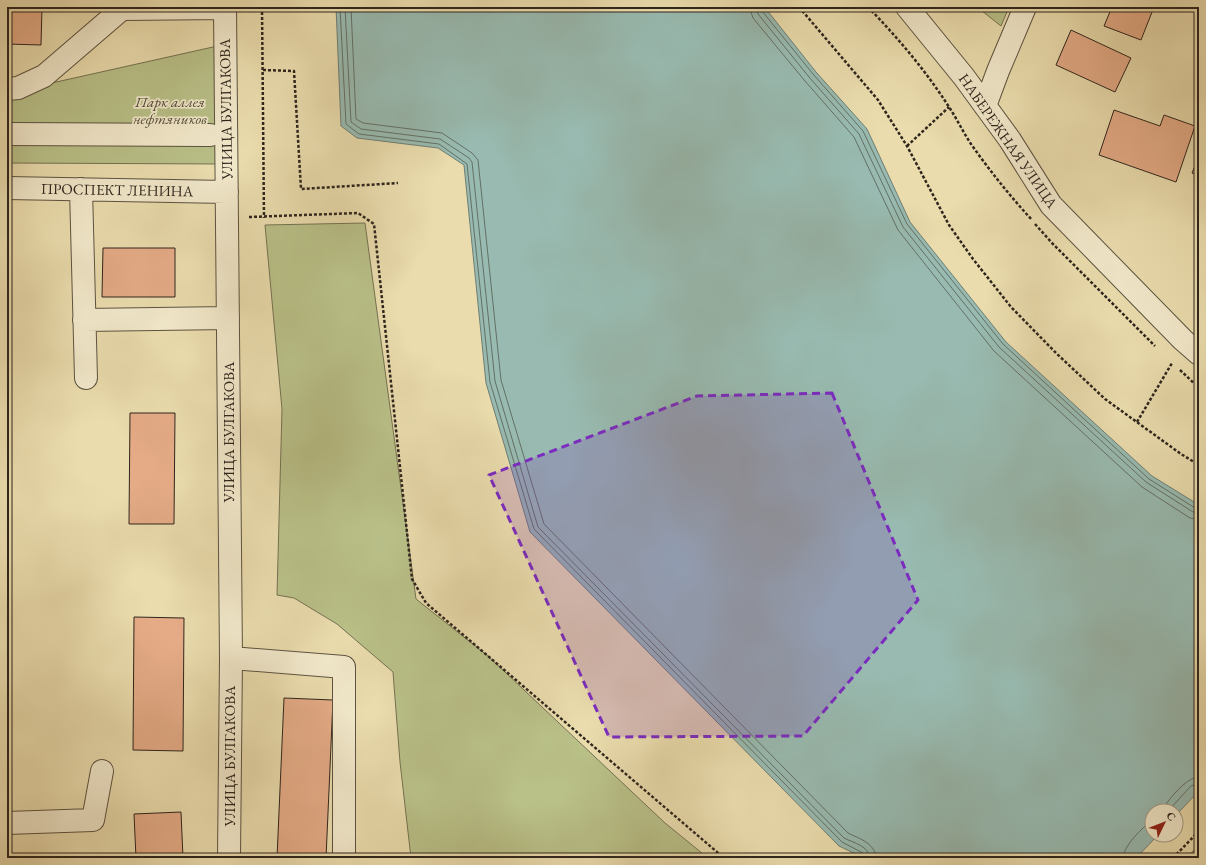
<svg xmlns="http://www.w3.org/2000/svg" width="1206" height="865" viewBox="0 0 1206 865" font-family="'EB Garamond',serif">
<style>
.green{fill:#b9c088;stroke:#747252}
.water{fill:#98bab0;stroke:#6e7e75}
.lines{fill:none;stroke-linecap:round;stroke-linejoin:round}
.shore{stroke:#637066;stroke-width:1}
.building{fill:#e4ab86;stroke:#2e251d}
.minor-casing{stroke:#5d5341;stroke-width:24}
.path{stroke:#2e251d;stroke-width:2.5;stroke-dasharray:3 2;stroke-linecap:butt}
.minor{stroke:#f1e8ca;stroke-width:22}
.marked{fill:#7b2cbf;fill-opacity:0.2;stroke:#7b2cbf;stroke-width:3;stroke-dasharray:8 5;stroke-linejoin:round}
.labels{text-anchor:middle;stroke-width:3.5;stroke-linejoin:round;paint-order:stroke}
.park-label{font-size:15px;font-style:italic;fill:#514c38;stroke:#f1e8ca}
.street-label{font-size:15px;fill:#2e251d;stroke:#f1e8ca}
</style>
<rect width="100%" height="100%" fill="#eadcad"/>
<filter id="stains"><feTurbulence type="fractalNoise" baseFrequency=".005" numOctaves="4"/><feColorMatrix values="0 0 0 0 .2 0 0 0 0 .09 0 0 0 0 .02 0 0 0 .5 -.17"/></filter>
<radialGradient id="worn" r=".72"><stop offset=".6" stop-color="#630" stop-opacity="0"/><stop offset="1" stop-color="#630" stop-opacity=".3"/></radialGradient>
<!-- green -->
<path class="green" d="M 977,7 L 1009,7 L 1001,26 Z
M 222,45 L 223,164 L 7,163 L 7,93 Z
M 365,223 L 416,599 L 488,656 L 665,823 L 708,858 L 411,858 L 400,762 L 393,672 L 337,624 L 294,598 L 277,595 L 282,409 L 265,225 Z
M 1199,845 L 1199,858 L 1186,858 Z"/>
<!-- water -->
<path class="water" d="M 336,7 L 763,7 L 766,9 L 816,72 L 867,129 L 910,222 L 1006,342 L 1152,476 L 1199,505 L 1199,791 L 1176,815 L 1176,811 L 1152,811 L 1152,835 L 1158,835 L 1136,858 L 864,858 L 839,846 L 530,532 L 486,383 L 464,165 L 438,148 L 357,138 L 341,126 Z"/>
<g class="lines">
<!-- shore -->
<path class="shore" d="M 340,7 L 346,124 L 359,134 L 439,144 L 467,164 L 490,382 L 534,529 L 842,842 L 863,853 L 865,858
M 345,7 L 351,122 L 361,129 L 440,139 L 469,158 L 472,162 L 495,381 L 538,527 L 844,838 C 854,843 869,846 870,858
M 351,7 L 356,119 L 363,123 L 442,133 L 472,153 L 478,160 L 501,380 L 544,524 L 848,833 C 860,839 875,843 876,858
M 750,7 L 751,12 L 753,18 L 805,81 L 854,137 L 898,230 L 994,351 L 1142,487 L 1190,518 L 1199,520
M 756,7 L 758,14 L 809,77 L 859,134 L 903,227 L 999,347 L 1146,482 L 1193,512 L 1199,514
M 761,7 L 762,11 L 813,74 L 863,131 L 907,224 L 1003,344 L 1149,479 L 1195,508 L 1199,509
M 1162,811 C 1165,803 1182,784 1190,780 C 1193,778 1196,777 1199,777
M 1168,811 L 1191,786 L 1199,783
M 1123,858 C 1123,847 1142,827 1152,821"/>
</g>
<!-- building -->
<path class="building" d="M 7,7 L 42,7 L 41,45 L 7,44 Z
M 1112,7 L 1154,7 L 1141,40 L 1104,26 Z
M 1071,30 L 1131,58 L 1115,92 L 1056,65 Z
M 1114,110 L 1160,126 L 1164,115 L 1195,126 L 1176,182 L 1099,155 Z
M 1199,156 L 1199,176 L 1192,173 Z
M 1199,199 L 1199,212 L 1195,210 Z
M 103,248 L 175,248 L 175,297 L 102,297 Z
M 130,413 L 175,413 L 174,524 L 129,524 Z
M 134,617 L 184,618 L 183,751 L 133,750 Z
M 284,698 L 333,700 L 326,858 L 277,858 Z
M 181,812 L 183,858 L 136,858 L 134,814 Z"/>
<g class="lines">
<defs>
<path id="minor" d="M 225,7 L 231,658 L 229,858
M 907,7 L 964,77 L 1010,140 L 1051,205 L 1183,340 L 1199,354
M 122,9 L 225,8
M 7,89 L 18,88 L 44,76 L 122,9 L 120,7
M 985,106 L 998,71 L 1025,7
M 7,134 L 210,135
M 7,188 L 227,192
M 81,189 L 86,378
M 84,320 L 228,318
M 231,658 L 344,667 L 344,858
M 7,823 L 93,820 L 102,771"/>
</defs>
<!-- minor casing -->
<use href="#minor" class="minor-casing"/>
<!-- path -->
<path class="path" d="M 262,7 L 264,218
M 799,7 L 878,100 L 907,146 L 949,225 L 973,259 L 1011,307 L 1056,353 L 1105,399 L 1181,454 L 1199,465
M 868,7 C 898,38 926,71 949,107 C 957,119 963,132 971,144 C 990,171 1010,196 1032,220
M 263,70 L 294,71 L 301,189 L 398,183
M 907,146 L 949,107
M 249,217 L 358,213 L 374,224 L 412,579 L 426,603 L 724,858
M 1035,224 L 1052,243 L 1155,346
M 1180,370 L 1199,388
M 1137,422 L 1172,363
M 1173,858 L 1199,831"/>
<!-- minor -->
<use href="#minor" class="minor"/>
</g>
<!-- marked area -->
<path class="marked" d="M 832,393 L 918,600 L 803,736 L 609,737 L 489,475 L 697,396 Z"/>
<g class="labels">
<!-- park labels -->
<g class="park-label">
<text x="170" y="107">Парк аллея<tspan x="170" dy="17">нефтяников</tspan></text>
</g>
<!-- street labels -->
<g class="street-label">
<text transform="translate(226 109) rotate(-91)" y="5">УЛИЦА БУЛГАКОВА</text>
<text transform="translate(1008 141) rotate(55)" y="5">НАБЕРЕЖНАЯ УЛИЦА</text>
<text transform="translate(117 190) rotate(1)" y="5">ПРОСПЕКТ ЛЕНИНА</text>
<text transform="translate(229 432) rotate(-90)" y="5">УЛИЦА БУЛГАКОВА</text>
<text transform="translate(230 756) rotate(-90)" y="5">УЛИЦА БУЛГАКОВА</text>
</g>
</g>
<!-- margin -->
<rect width="1206" height="865" fill="none" stroke="#eadcad" stroke-width="24"/>
<rect x="8" y="8" width="1190" height="849" fill="none" stroke="#2e251d" stroke-width="2"/>
<rect x="12" y="12" width="1182" height="841" fill="none" stroke="#2e251d"/>
<!-- north arrow -->
<g transform="translate(1164 823) rotate(47)"><circle r="19" fill="#f1e8ca" stroke="#a39a85"/>
<path d="M0-3L7 15L0 10L-7 15Z" fill="#8f2418"/>
<text y="-6" font-size="11" font-weight="bold" text-anchor="middle" fill="#2e251d">С</text>
</g>
<rect width="100%" height="100%" filter="url(#stains)"/>
<rect width="100%" height="100%" fill="url(#worn)"/>
</svg>
